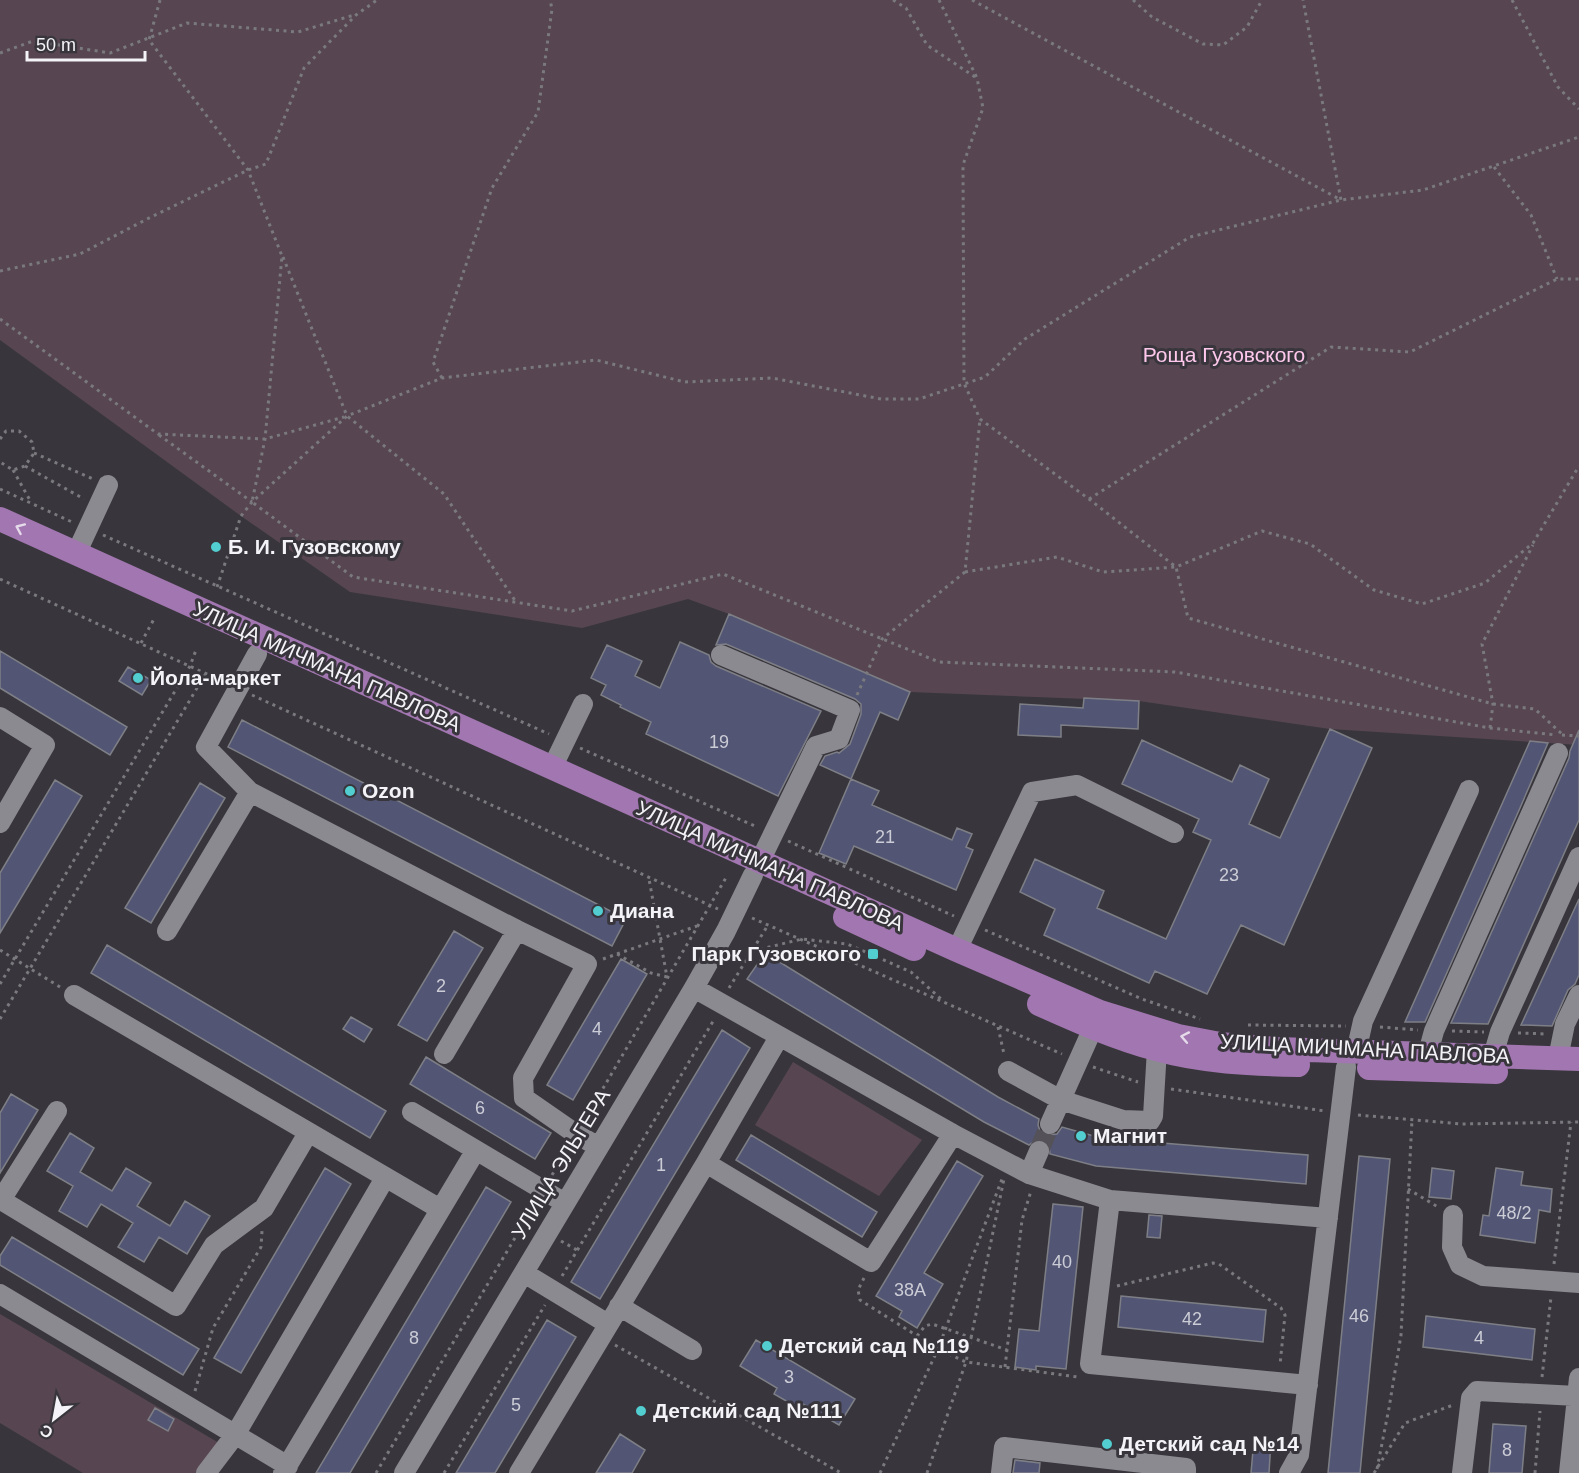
<svg xmlns="http://www.w3.org/2000/svg" width="1579" height="1473" viewBox="0 0 1579 1473" font-family="Arial,sans-serif">
<style>
.green{fill:#574651}
.building{fill:#525674;stroke:#7e7f86;stroke-width:1.5}
.lines{fill:none;stroke-linecap:round;stroke-linejoin:round}
.minor-tunnel{stroke:#545258;stroke-width:20;stroke-dasharray:20 10;stroke-linecap:butt}
.path{stroke:#7a797e;stroke-width:3;stroke-dasharray:3 4.5;stroke-linecap:butt}
.minor{stroke:#8c8a91;stroke-width:20}
.major{stroke:#a276b0;stroke-width:24}
.oneway{stroke:#e4dae9}
.poi-dot{fill:#52cdd0;stroke:#38363c;stroke-width:2}
.labels{text-anchor:middle;stroke-width:6;stroke-linejoin:round;paint-order:stroke}
.number-label{font-size:18px;fill:#ccccd6}
.park-label{font-size:21px;fill:#fec8ed;stroke:#38363c}
.poi-label{font-size:21px;font-weight:bold;fill:#f4f3f7;stroke:#38363c;text-anchor:start}
.street-label{font-size:21px;fill:#f4f3f7;stroke:#38363c}
</style>
<rect width="100%" height="100%" fill="#38363c"/>
<!-- green -->
<path class="green" d="M 0,0 L 1579,0 L 1579,745 L 1330,729 L 1139,701 L 910,692 L 729,614 L 688,599 L 582,628 L 350,592 L 241,516 L 0,340 Z
M 793,1062 L 922,1140 L 879,1196 L 755,1125 Z
M 0,1314 L 219,1443 L 196,1473 L 83,1473 L 0,1423 Z"/>
<!-- building -->
<path class="building" d="M 729,614 L 910,692 L 898,720 L 880,712 L 851,779 L 820,765 L 825,756 L 837,752 L 839,753 L 850,744 L 861,714 L 861,704 L 855,699 L 726,644 L 716,645 Z
M 680,642 L 709,655 L 711,662 L 716,666 L 821,711 L 778,796 L 646,734 L 651,722 L 620,707 L 621,705 L 601,695 L 606,685 L 591,678 L 607,645 L 642,661 L 635,676 L 660,688 Z
M 0,651 L 127,727 L 110,755 L 0,688 Z
M 128,667 L 151,680 L 142,695 L 119,681 Z
M 1084,698 L 1139,701 L 1138,729 L 1061,725 L 1061,737 L 1018,735 L 1020,704 L 1083,708 Z
M 242,720 L 626,919 L 612,946 L 228,747 Z
M 1330,729 L 1372,748 L 1284,945 L 1241,925 L 1207,994 L 1155,971 L 1149,983 L 1044,935 L 1055,909 L 1020,892 L 1035,859 L 1104,891 L 1097,908 L 1166,939 L 1211,840 L 1193,832 L 1199,819 L 1122,784 L 1142,740 L 1232,782 L 1240,765 L 1269,779 L 1249,824 L 1280,838 Z
M 1579,730 L 1579,820 L 1488,1024 L 1451,1023 L 1569,758 L 1570,751 Z
M 1530,741 L 1548,743 L 1520,808 L 1425,1022 L 1405,1022 Z
M 851,779 L 879,791 L 872,805 L 952,840 L 957,828 L 972,834 L 966,847 L 973,850 L 956,890 L 854,846 L 846,864 L 819,853 Z
M 55,780 L 82,796 L 0,933 L 0,873 Z
M 200,783 L 225,798 L 151,923 L 125,908 Z
M 1579,899 L 1579,975 L 1575,984 L 1568,990 L 1552,1026 L 1521,1025 Z
M 454,931 L 483,948 L 427,1041 L 398,1025 Z
M 107,945 L 386,1111 L 370,1138 L 91,973 Z
M 765,953 L 998,1097 L 1039,1119 L 1038,1125 L 1040,1131 L 1046,1135 L 1057,1134 L 1062,1127 L 1101,1138 L 1308,1155 L 1306,1184 L 1096,1166 L 1050,1154 L 1049,1144 L 1043,1140 L 1037,1139 L 1029,1145 L 984,1122 L 747,979 Z
M 621,959 L 647,974 L 573,1100 L 547,1085 Z
M 351,1017 L 372,1029 L 364,1042 L 343,1029 Z
M 722,1030 L 750,1048 L 600,1299 L 571,1282 Z
M 426,1057 L 551,1133 L 535,1159 L 410,1084 Z
M 11,1094 L 38,1110 L 0,1173 L 0,1113 Z
M 70,1133 L 94,1148 L 80,1172 L 112,1191 L 126,1168 L 151,1183 L 137,1206 L 170,1226 L 185,1201 L 210,1216 L 187,1254 L 159,1237 L 144,1262 L 118,1247 L 133,1223 L 101,1204 L 87,1227 L 59,1211 L 73,1186 L 47,1171 Z
M 751,1135 L 877,1212 L 862,1237 L 736,1160 Z
M 1359,1156 L 1390,1159 L 1360,1473 L 1328,1473 Z
M 957,1161 L 983,1176 L 924,1273 L 943,1284 L 917,1328 L 899,1317 L 902,1311 L 876,1296 Z
M 325,1168 L 351,1184 L 241,1373 L 214,1358 Z
M 1432,1168 L 1454,1171 L 1451,1199 L 1429,1197 Z
M 1496,1168 L 1523,1172 L 1521,1185 L 1552,1189 L 1550,1212 L 1539,1210 L 1535,1243 L 1480,1235 L 1483,1215 L 1489,1216 Z
M 486,1187 L 511,1202 L 350,1473 L 316,1473 Z
M 1053,1204 L 1083,1207 L 1066,1369 L 1036,1366 L 1036,1370 L 1015,1367 L 1019,1329 L 1039,1331 Z
M 1149,1215 L 1162,1216 L 1160,1238 L 1147,1237 Z
M 12,1237 L 199,1349 L 183,1375 L 0,1265 L 0,1256 Z
M 1121,1296 L 1266,1310 L 1263,1342 L 1118,1327 Z
M 1426,1316 L 1535,1329 L 1532,1360 L 1423,1347 Z
M 547,1320 L 576,1337 L 495,1473 L 456,1473 Z
M 756,1340 L 855,1399 L 839,1425 L 803,1404 L 800,1409 L 774,1394 L 777,1388 L 740,1366 Z
M 155,1408 L 174,1419 L 168,1431 L 148,1420 Z
M 1493,1424 L 1526,1426 L 1522,1473 L 1489,1473 Z
M 620,1434 L 645,1450 L 632,1473 L 596,1473 Z
M 1254,1439 L 1271,1440 L 1269,1473 L 1251,1473 Z
M 1015,1460 L 1040,1463 L 1039,1473 L 1013,1473 Z"/>
<g class="lines">
<!-- minor-tunnel -->
<path class="minor-tunnel" d="M 1039,1151 L 1050,1124"/>
<!-- path -->
<path class="path" d="M 160,0 L 149,40 L 248,170 L 282,256 L 265,439 L 252,502 L 353,577 L 572,611 L 723,574 L 939,662 L 1175,672 L 1490,728 L 1556,735
M 893,0 L 906,8 L 927,45 L 975,77
M 939,0 L 977,78 L 983,108 L 963,165 L 964,383 L 980,419 L 1089,499 L 1176,567 L 1188,618 L 1493,704 L 1535,709 L 1563,735
M 972,0 L 1341,200 L 1303,0
M 1133,0 L 1152,17 L 1203,44 L 1223,45 L 1247,27 L 1262,0
M 1512,0 L 1558,87 L 1579,109
M 0,53 L 33,41 L 110,53 L 187,23 L 298,32 L 354,15
M 1494,167 L 1531,215 L 1557,279
M 283,257 L 347,416 L 444,494 L 516,602
M 0,271 L 80,254 L 151,217 L 248,170 L 266,164 L 304,68 L 356,15 L 377,0
M 0,319 L 158,434 L 265,439 L 344,417
M 442,378 L 433,362 L 492,188 L 538,112 L 552,9 L 550,0
M 159,435 L 252,502
M 0,439 L 6,431 L 19,431 L 32,442 L 34,453 L 25,466 L 13,470 L 0,462
M 34,453 L 93,479
M 25,466 L 84,499
M 13,470 L 31,502
M 0,489 L 72,522
M 1089,499 L 1331,347 L 1410,352 L 1557,279 L 1579,279
M 103,535 L 549,734
M 965,572 L 1057,557 L 1103,572 L 1176,567 L 1262,531 L 1310,544 L 1374,590 L 1422,604 L 1485,583 L 1533,543 L 1579,466
M 0,579 L 222,681
M 217,587 L 241,516 L 252,502 L 347,416 L 442,378 L 596,360 L 685,382 L 772,378 L 881,399 L 919,399 L 985,377 L 1025,339 L 1190,237 L 1341,200 L 1423,190 L 1579,137
M 141,643 L 154,619
M 252,695 L 718,909
M 857,695 L 882,639 L 965,572 L 980,419
M 1490,728 L 1493,704 L 1482,644 L 1533,545
M 1562,735 L 1579,736
M 580,748 L 757,827
M 788,841 L 954,916
M 752,918 L 1062,1054
M 985,930 L 1142,999 L 1200,1019
M 0,950 L 60,987
M 753,951 L 802,939 L 847,944 L 911,972 L 941,999
M 617,954 L 697,926
M 603,959 L 617,954 L 651,973 L 667,977 L 649,879
M 0,984 L 190,666 L 196,650
M 729,988 L 768,925
M 0,1019 L 206,673
M 1248,1025 L 1346,1026
M 998,1027 L 1004,1054
M 1380,1027 L 1418,1030
M 1452,1031 L 1484,1032
M 1518,1033 L 1547,1034
M 1093,1067 L 1138,1082
M 1171,1089 L 1325,1111
M 1358,1115 L 1462,1124 L 1579,1122
M 584,1121 L 727,876
M 552,1175 L 569,1147
M 1408,1189 L 1438,1207
M 561,1241 L 577,1250
M 1554,1264 L 1571,1122
M 562,1276 L 715,1018
M 864,1278 L 858,1290 L 860,1300 L 938,1349 L 966,1362 L 1078,1377
M 1117,1286 L 1213,1263 L 1219,1264 L 1281,1308 L 1285,1315 L 1280,1365
M 917,1336 L 925,1326 L 932,1324 L 1007,1350
M 615,1345 L 841,1473
M 1005,1367 L 1022,1220 L 1031,1191
M 1542,1377 L 1551,1297
M 195,1391 L 213,1328 L 261,1247 L 262,1231
M 1377,1469 L 1389,1408 L 1401,1335 L 1412,1120
M 376,1473 L 535,1204
M 444,1473 L 545,1305
M 880,1473 L 938,1349 L 1002,1179
M 927,1473 L 966,1362 L 1004,1179
M 1374,1473 L 1405,1423 L 1453,1405
M 1535,1473 L 1540,1411"/>
<!-- minor -->
<path class="minor" d="M 76,554 L 108,485
M 257,654 L 206,747 L 250,792 L 517,930 L 587,964 L 523,1078 L 524,1098 L 576,1134 L 599,1147
M 721,655 L 850,710 L 839,739 L 816,746 L 760,861
M 0,717 L 45,745 L 0,823
M 552,768 L 583,704
M 167,931 L 250,792
M 957,950 L 1032,792 L 1077,785 L 1174,833
M 694,988 L 953,1134 L 1029,1174 L 1110,1200 L 1328,1218
M 74,995 L 440,1209
M 1356,1052 L 1363,1021 L 1469,790
M 1428,1053 L 1434,1031 L 1558,753
M 444,1054 L 517,930
M 1493,1056 L 1500,1032 L 1579,857
M 1558,1058 L 1565,1024 L 1579,995
M 1008,1071 L 1061,1100 L 1123,1120 L 1150,1121 L 1153,1116 L 1157,1049
M 57,1111 L 1,1200 L 176,1306 L 214,1245 L 264,1208 L 308,1133
M 412,1112 L 565,1203
M 1050,1124 L 1093,1028
M 706,1163 L 871,1262 L 953,1134
M 1029,1174 L 1039,1151
M 1110,1200 L 1090,1364 L 1308,1385
M 1453,1215 L 1452,1247 L 1460,1265 L 1483,1276 L 1579,1283
M 524,1273 L 608,1324
M 0,1294 L 288,1466
M 619,1306 L 692,1350
M 206,1473 L 235,1435 L 385,1178
M 283,1473 L 476,1150
M 404,1473 L 694,988 L 726,931 L 753,875
M 519,1473 L 706,1163 L 779,1037
M 1001,1473 L 1004,1447 L 1186,1468 L 1186,1473
M 1289,1473 L 1299,1455 L 1346,1067
M 1462,1473 L 1471,1398 L 1477,1391 L 1577,1396
M 1569,1473 L 1579,1378"/>
<!-- major -->
<path class="major" d="M 0,519 L 957,950 L 1100,1012 L 1178,1036 L 1220,1044 L 1278,1049 L 1579,1059
M 845,917 L 914,949
M 1039,1004 C 1077,1021 1115,1038 1156,1049 C 1201,1062 1251,1064 1298,1065
M 1369,1068 L 1496,1072"/>
</g>
<!-- one-way arrows -->
<defs><path id="oneway-chevron" d="M-2-3.5L2.5 0L-2 3.5" fill="none" stroke-width="1.6" stroke-linecap="round" stroke-linejoin="round" transform="scale(1.5)"/></defs>
<g class="oneway">
<use href="#oneway-chevron" transform="translate(20 528) rotate(-156)"/>
<use href="#oneway-chevron" transform="translate(1185 1037) rotate(-169)"/>
</g>
<!-- markers -->
<g class="poi-dot">
<circle cx="216" cy="547" r="6"/>
<circle cx="138" cy="678" r="6"/>
<circle cx="350" cy="791" r="6"/>
<circle cx="598" cy="911" r="6"/>
<rect x="867" y="948" width="12" height="12" rx="3"/>
<circle cx="1081" cy="1136" r="6"/>
<circle cx="767" cy="1346" r="6"/>
<circle cx="641" cy="1411" r="6"/>
<circle cx="1107" cy="1444" r="6"/>
</g>
<g class="labels">
<!-- number labels -->
<g class="number-label">
<text x="719" y="748">19</text>
<text x="885" y="843">21</text>
<text x="1229" y="881">23</text>
<text x="441" y="992">2</text>
<text x="597" y="1035">4</text>
<text x="480" y="1114">6</text>
<text x="661" y="1171">1</text>
<text x="1514" y="1219">48/2</text>
<text x="1062" y="1268">40</text>
<text x="910" y="1296">38А</text>
<text x="1359" y="1322">46</text>
<text x="1192" y="1325">42</text>
<text x="414" y="1344">8</text>
<text x="1479" y="1344">4</text>
<text x="789" y="1383">3</text>
<text x="516" y="1411">5</text>
<text x="1507" y="1456">8</text>
</g>
<!-- park labels -->
<g class="park-label">
<text x="1224" y="362">Роща Гузовского</text>
</g>
<!-- poi labels -->
<g class="poi-label">
<text x="228" y="554">Б. И. Гузовскому</text>
<text x="150" y="685">Йола-маркет</text>
<text x="362" y="798">Ozon</text>
<text x="610" y="918">Диана</text>
<text x="861" y="961" text-anchor="end">Парк Гузовского</text>
<text x="1093" y="1143">Магнит</text>
<text x="779" y="1353">Детский сад №119</text>
<text x="653" y="1418">Детский сад №111</text>
<text x="1119" y="1451">Детский сад №14</text>
</g>
<!-- street labels -->
<g class="street-label">
<text transform="translate(327 667) rotate(24)" y="7">УЛИЦА МИЧМАНА ПАВЛОВА</text>
<text transform="translate(770 866) rotate(24)" y="7">УЛИЦА МИЧМАНА ПАВЛОВА</text>
<text transform="translate(1365 1049) rotate(3)" y="7">УЛИЦА МИЧМАНА ПАВЛОВА</text>
<text transform="translate(561 1164) rotate(-59)" y="7">УЛИЦА ЭЛЬГЕРА</text>
</g>
</g>
<!-- north arrow -->
<g transform="translate(54 1419) rotate(211)" stroke="#38363c" stroke-width="4.5" paint-order="stroke">
<path d="M0-4.5L10 22L0 15L-10 22Z" fill="#f4f3f7"/>
<text y="-9" font-size="16" font-weight="bold" text-anchor="middle" fill="#f4f3f7">С</text>
</g>
<!-- scale -->
<path d="M27 51v9h118v-9" fill="none" stroke="#f4f3f7" stroke-width="3"/>
<text x="36" y="51" font-size="18" fill="#f4f3f7" stroke="#38363c" stroke-width="4.5" paint-order="stroke">50 m</text>
</svg>
